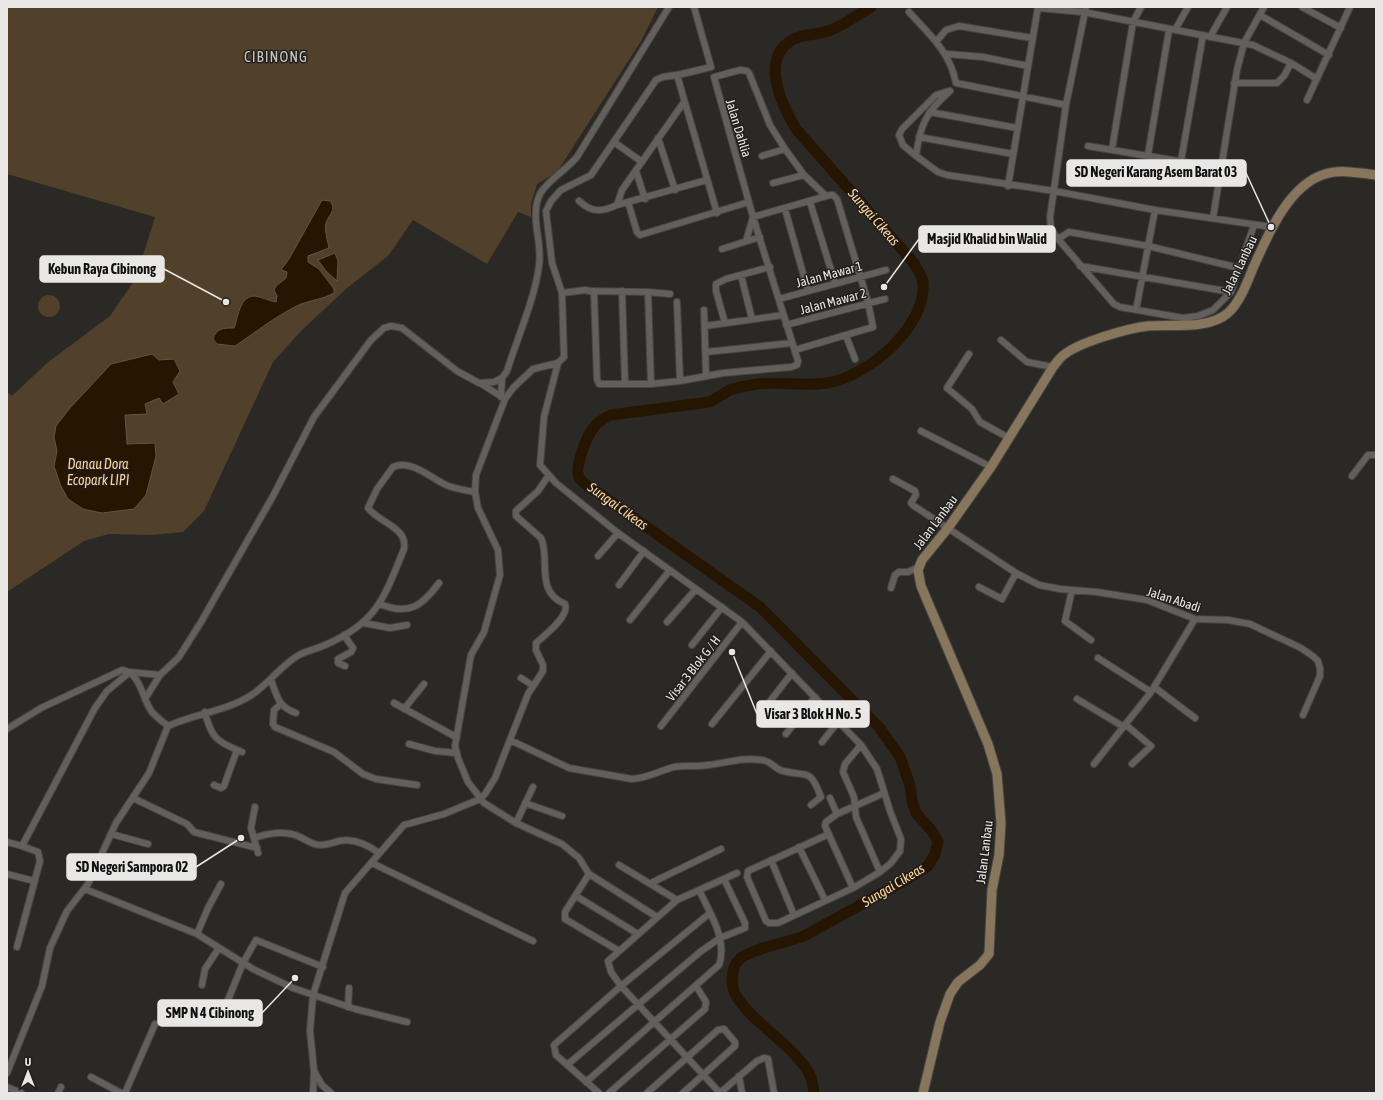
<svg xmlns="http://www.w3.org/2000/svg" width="1383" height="1100" viewBox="0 0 1383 1100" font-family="'Asap Condensed',sans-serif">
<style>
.green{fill:#51412a}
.water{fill:#261500;stroke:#605445}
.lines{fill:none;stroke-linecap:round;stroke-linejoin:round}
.river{stroke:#261500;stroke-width:11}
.street-casing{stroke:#474542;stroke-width:8}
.secondary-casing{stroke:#474542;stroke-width:11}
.street{stroke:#625f5c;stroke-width:6}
.secondary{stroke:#87765c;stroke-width:9}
.labels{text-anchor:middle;stroke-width:3;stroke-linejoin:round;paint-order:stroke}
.street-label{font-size:13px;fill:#e8e7e5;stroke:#211f1d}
.water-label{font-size:14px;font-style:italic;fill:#fed496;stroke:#211f1d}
.quarter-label{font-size:15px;letter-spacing:1px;fill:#c8c5c2;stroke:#211f1d}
.leader{fill:none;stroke:#e8e7e5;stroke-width:1.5}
.callout-dot{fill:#e8e7e5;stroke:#211f1d;stroke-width:1.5}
.callout{fill:#e8e7e5;stroke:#e8e7e5;stroke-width:1.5}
.callout-label{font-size:14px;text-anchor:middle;font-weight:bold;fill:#111}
</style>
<rect width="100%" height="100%" fill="#2b2926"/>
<!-- green -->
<path class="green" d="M 7,7 L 658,7 L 641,41 L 557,172 L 537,184 L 531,204 L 531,217 L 518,212 L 487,264 L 413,220 L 388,256 L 347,288 L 302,330 L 273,362 L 204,511 L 183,532 L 152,535 L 109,534 L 84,541 L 7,592 L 7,392 L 12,396 L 47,363 L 110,316 L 136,278 L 155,217 L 7,174 Z
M38 306a11 11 0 1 1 22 0a11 11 0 1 1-22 0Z"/>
<!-- water -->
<path class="water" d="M 322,200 L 330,201 C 337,210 329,214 326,223 C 324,229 328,242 329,248 L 308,256 L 308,262 L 319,269 L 334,289 L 334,293 C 323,299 312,300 301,304 C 277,315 256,332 235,346 L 217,344 L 213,339 C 217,328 223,328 234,328 C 238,318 239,298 253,296 C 260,296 269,301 276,302 L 277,296 L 274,290 L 276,286 L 286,278 L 287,272 L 281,270 L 289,259 Z
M 335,253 L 338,261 L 337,281 L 326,271 L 318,260 Z
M 152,354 L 159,360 L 174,359 L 180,371 L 173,382 L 179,394 L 163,404 L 159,398 L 145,404 L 147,414 L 125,415 L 127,444 L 155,443 L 156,456 L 146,495 L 134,509 L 102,513 L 83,509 L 68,499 L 60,484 L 54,466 L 57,451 L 54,437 L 56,426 L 70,408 L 111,364 Z"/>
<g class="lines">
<!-- river -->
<path class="river" d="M 814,1093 C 813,1085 812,1076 807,1070 C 789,1042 753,1023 737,997 C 730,987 730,966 741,958 C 751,949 789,942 804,936 L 904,881 L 928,866 L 935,854 L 938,841 L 932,831 L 916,813 L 912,801 L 910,785 L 900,757 L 879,727 L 760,607 L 600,494 C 594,490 582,484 579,477 C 574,467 587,436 594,427 C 598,421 605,418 611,415 L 709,402 C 717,399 722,394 730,390 C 736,388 744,386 751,385 C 776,380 802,387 827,383 C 867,377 927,327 923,282 C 922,276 917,269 914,263 L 796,129 C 782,105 759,60 792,40 C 802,34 817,35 828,31 C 843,26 857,15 871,7"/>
<defs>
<path id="street" d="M 1086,7 L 1066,105 L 1050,217 L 1051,229 L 1058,239 L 1114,304 L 1120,307 L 1183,318 L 1198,316 L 1213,310 L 1231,292 L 1254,225
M 1302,7 L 1341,28
M 1038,8 L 1083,12 L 1253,45 L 1291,63 L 1317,79
M 909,12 C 930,35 950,52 956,83
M 1260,15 L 1329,55
M 1175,30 L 1188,7
M 1210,37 L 1227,7
M 936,42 L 946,30 L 959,26 L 1032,38
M 947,54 L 983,57 L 1028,66
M 677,75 L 717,213
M 956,83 L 1066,105
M 1234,83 L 1277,83 L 1284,76 L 1291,63
M 949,91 L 936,95 L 902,129 L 899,135 L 903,145 L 916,156 L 938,172 L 947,175 L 1054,191 L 1155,210 L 1272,227
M 1307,100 L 1350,7
M 684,102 L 622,190 L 617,205 L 707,180
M 930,112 L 1017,128
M 919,137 L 1013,154
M 658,138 L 675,190
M 614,142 L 642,162
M 1088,146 L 1220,168
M 1112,149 L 1133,22 L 1141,7
M 1148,155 L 1169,30
M 762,156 L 785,149
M 916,156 C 920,125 926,112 950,91
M 1181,161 L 1203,35
M 636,171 L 645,199
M 773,183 L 804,175
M 1008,186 L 1038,7
M 579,201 C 592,213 602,212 617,205
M 628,202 L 637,232 L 640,235 L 749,202
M 810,202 L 835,283
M 785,209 L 808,291
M 1213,218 L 1237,70 L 1244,43 L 1264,7
M 1058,239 L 1069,232 L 1148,246 L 1239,268
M 746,241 L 753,217 L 830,195 L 833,195 L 837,199 L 868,302 L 873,327 L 795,350
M 722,249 L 760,237
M 1080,266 L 1231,292
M 741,275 L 752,319
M 592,291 L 648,292 L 651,384
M 622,291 L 625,384
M 648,292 L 670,294
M 562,293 L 585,290 L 594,292 L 597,379 L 599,384 L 651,384 L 680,381 L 723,373 L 791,367 L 797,365 L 798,361 L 753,217 L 714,77 L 740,70 L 747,71 L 749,73 L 770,125 L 785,149 L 804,175 L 826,196
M 779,299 L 886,270
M 677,302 L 680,381
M 704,310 L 706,376
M 1136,310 L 1155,210
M 725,323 L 716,291 L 716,284 L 726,279 L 770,267
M 786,325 L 885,299
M 705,326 L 783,315
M 846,336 L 855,359
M 1001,340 L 1027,362 L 1053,367
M 706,352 L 792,343
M 969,354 L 947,388 L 972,409 L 980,422 L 1009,438
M 558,363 L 544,417 L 540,465 L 556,483 L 618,533 L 742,622 L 861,745 L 877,769 L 890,811 L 901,839 L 900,851 L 891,863 L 880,872 L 853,888 L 778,923 L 769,923 L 766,921 L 747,877 L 748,871 L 829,834
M 480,383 L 505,399
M 501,397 L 502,378
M 921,431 L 991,467
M 1352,476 L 1368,455 L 1376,455
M 893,479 L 915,491 L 916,495 L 911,503 L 914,506 L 1016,573 L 1039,585 L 1060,589 L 1097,592 L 1147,600 L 1195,619 L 1228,620 L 1250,624 L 1301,648 L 1314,657 L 1318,661 L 1320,669 L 1320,676 L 1303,715
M 598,556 L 618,533
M 619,585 L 644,551
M 979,587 L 1002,599 L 1016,573
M 891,588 L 895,575 L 899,572 L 908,572 L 919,567
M 1072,590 L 1065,621 L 1091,640
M 380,604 C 409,616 422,606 439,583
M 630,620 L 670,570
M 667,622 L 696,589
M 364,623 L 390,628 L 407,625
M 344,635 L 353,648 L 351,652 L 338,659 L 338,663 L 345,666
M 692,645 L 722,607
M 1098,658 L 1151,692
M 521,678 L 532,685
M 271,680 C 277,696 278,707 296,713
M 1154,687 L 1195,718
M 145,699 L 160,675
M 1077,699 L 1124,727
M 394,703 L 456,737
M 281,704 L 274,710 L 273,724 L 275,727 L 334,752 L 363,774 L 376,779 L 417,785
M 404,709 L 424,684
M 764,709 L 792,673
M 205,712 C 211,738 217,742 242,752
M 712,724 L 771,651
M 1126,725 L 1151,746 L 1132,764
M 661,726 L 742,622
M 7,729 L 41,708 L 122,670 C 141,673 142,699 152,712 C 156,717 162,721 168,726
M 786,734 L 815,697
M 510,740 L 569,768 L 632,779 C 648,778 659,771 674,767 C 685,765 696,767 708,765 C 728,763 741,757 762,760 C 771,761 775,769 783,771 C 809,777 810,768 821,797 L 811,805
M 822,742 L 838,722
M 409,744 L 435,751 L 456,753
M 861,745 L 845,764 L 843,772 L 854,797 L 856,817 L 880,872
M 1094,764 L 1151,692 L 1195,619
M 214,785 L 221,788 L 224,786 L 237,750
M 133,798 L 187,824 L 194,832 L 257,848
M 830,798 L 837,814
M 525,803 L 562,816
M 255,807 L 251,828 L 258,853
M 516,823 L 533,787
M 111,834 L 148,844
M 254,838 C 268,833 287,830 300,837 C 307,840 312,845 320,845 C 327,845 332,843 339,841 C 353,838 368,845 379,853
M 7,842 L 22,846 L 95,708 L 107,691 L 130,672 L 160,675 L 179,657 L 201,622 L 273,496 L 314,417 L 371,340 L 384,328 L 391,326 L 402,328 L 457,371 L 479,383 L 494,382 L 502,378 L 507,371 C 517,339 535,298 539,266 C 543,242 529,217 540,194 C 545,183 567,169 577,157 L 669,7
M 799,847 L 825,900
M 771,860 L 794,915
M 372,863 L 533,941
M 619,865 L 677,900
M 7,874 L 34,881
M 589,874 L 565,912 L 565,919 L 619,951
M 651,883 L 721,849
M 853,888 L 825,826 L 826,822 L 837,814 L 884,793
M 85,889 L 197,934 L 253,969 L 293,988 L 355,1009 L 407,1022
M 576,896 L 638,934
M 657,917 L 589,874 L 579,858 L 562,844 L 516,823 L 484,803 L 468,782 L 458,758 L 455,746 L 471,655 L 484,632 L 500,575 L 498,550 L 478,508 L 475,492 L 476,475 L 505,399 L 513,388 L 533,369 L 558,363 L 564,357 L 562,293 L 552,263 L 546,211 L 551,201 L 561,190 L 591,175 L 656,80 L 663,77 L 682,74 L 711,67 L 694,7
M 197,934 L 208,908 L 221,884
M 17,947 L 40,861 L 38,852 L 22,846
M 202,985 L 205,969 L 219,948
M 348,1007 L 349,988
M 236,1009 L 228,1004 L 228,1000 L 243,963 L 256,940 L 323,967
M 567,1065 L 700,952 L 720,938 L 745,928 L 745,923 L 724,879
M 314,1071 L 322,1085 L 331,1093
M 7,1073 L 42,986 L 50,948 L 67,911 L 88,884 L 116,823 L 149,773 L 168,726 C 194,714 226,711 250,696 C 268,685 281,665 299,655 C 307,651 316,649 325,645 C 377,623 384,598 404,549 C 408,527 379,523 368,508 L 377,489 L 393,467 C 410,459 430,477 444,484 C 453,489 465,490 475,492
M 739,1076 L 742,1093
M 91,1077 L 121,1093
M 586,1082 L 719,965 C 728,940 709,911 699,890
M 7,1087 L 21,1093
M 58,1093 L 61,1087
M 125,1093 L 155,1024
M 313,1093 L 314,1071 L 310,1031 L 313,995 L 345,893 L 404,825 L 444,814 L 480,799 L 485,794 L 495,778 L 528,694 L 543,671 L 543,665 L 536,650 L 536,643 C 545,635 570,616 565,604 C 534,591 551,560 541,538 L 516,516 L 516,511 L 538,491 L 549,475
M 599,1093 L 556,1055 L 554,1045 L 621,986 L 710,913
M 609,1093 L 705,1009 L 706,1002 L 696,986
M 647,1093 L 718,1030 L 724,1029 L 735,1042 L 735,1046 L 683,1093
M 720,1093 L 621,986 L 611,972 L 608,961 L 677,900 L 737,873
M 720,1093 L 757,1061 L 764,1058 L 768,1059 L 774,1093"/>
<path id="secondary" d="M 923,1093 L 940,1022 L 950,994 L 958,982 L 980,965 L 989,954 L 992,890 L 999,855 L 1001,823 L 997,774 L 988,744 L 921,586 L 918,570 L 922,560 L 948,528 L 991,467 L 1053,367 C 1057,362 1060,357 1065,354 C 1080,342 1129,328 1148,326 C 1172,324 1208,330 1228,313 C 1240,302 1247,283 1253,268 C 1267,237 1288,185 1325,174 C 1341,169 1359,173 1376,175"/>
</defs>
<!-- street casing -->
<use href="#street" class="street-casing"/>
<!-- secondary casing -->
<use href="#secondary" class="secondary-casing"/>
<!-- street -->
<use href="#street" class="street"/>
<!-- secondary -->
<use href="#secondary" class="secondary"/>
</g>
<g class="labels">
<!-- street labels -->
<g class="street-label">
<text transform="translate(739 128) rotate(73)" y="5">Jalan Dahlia</text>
<text transform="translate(1239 265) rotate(-64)" y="5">Jalan Lanbau</text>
<text transform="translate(829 274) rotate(-15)" y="5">Jalan Mawar 1</text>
<text transform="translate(833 301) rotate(-15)" y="5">Jalan Mawar 2</text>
<text transform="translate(935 522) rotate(-53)" y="5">Jalan Lanbau</text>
<text transform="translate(1174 599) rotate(18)" y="5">Jalan Abadi</text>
<text transform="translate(693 668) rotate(-52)" y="5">Visar 3 Blok G / H</text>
<text transform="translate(984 852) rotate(-83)" y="5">Jalan Lanbau</text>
</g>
<!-- water labels -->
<g class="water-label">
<text transform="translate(874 217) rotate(49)" y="5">Sungai Cikeas</text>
<text x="98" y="469">Danau Dora<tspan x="98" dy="16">Ecopark LIPI</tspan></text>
<text transform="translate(618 506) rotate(36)" y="5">Sungai Cikeas</text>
<text transform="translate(893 885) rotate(-31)" y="5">Sungai Cikeas</text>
</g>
<!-- quarter labels -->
<g class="quarter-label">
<text x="276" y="62">CIBINONG</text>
</g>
</g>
<!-- callouts -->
<path class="leader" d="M1271 227L1246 173M884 287L919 239M226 302L164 269M732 652L757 714M241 838L196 867M295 978L262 1013"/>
<g class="callout-dot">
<circle cx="1271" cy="227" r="4"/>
<circle cx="884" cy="287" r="4"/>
<circle cx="226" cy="302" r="4"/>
<circle cx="732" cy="652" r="4"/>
<circle cx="241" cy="838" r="4"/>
<circle cx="295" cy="978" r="4"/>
</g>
<g class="callout">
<rect x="1067" y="160" width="179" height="26" rx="4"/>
<rect x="919" y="226" width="136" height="26" rx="4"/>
<rect x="40" y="256" width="124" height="26" rx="4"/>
<rect x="757" y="701" width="112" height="26" rx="4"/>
<rect x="67" y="854" width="129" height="26" rx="4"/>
<rect x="158" y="1000" width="104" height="26" rx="4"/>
</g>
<g class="callout-label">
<text x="1156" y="177">SD Negeri Karang Asem Barat 03</text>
<text x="987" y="244">Masjid Khalid bin Walid</text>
<text x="102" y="274">Kebun Raya Cibinong</text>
<text x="813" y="719">Visar 3 Blok H No. 5</text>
<text x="132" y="872">SD Negeri Sampora 02</text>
<text x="210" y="1018">SMP N 4 Cibinong</text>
</g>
<!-- border -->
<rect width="1383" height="1100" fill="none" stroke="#e8e7e5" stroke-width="16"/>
<!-- north arrow -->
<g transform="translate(28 1072)" stroke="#211f1d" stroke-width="3" paint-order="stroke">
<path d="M0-3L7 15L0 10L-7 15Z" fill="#e8e7e5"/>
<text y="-6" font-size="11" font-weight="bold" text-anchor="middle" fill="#e8e7e5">U</text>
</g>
</svg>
